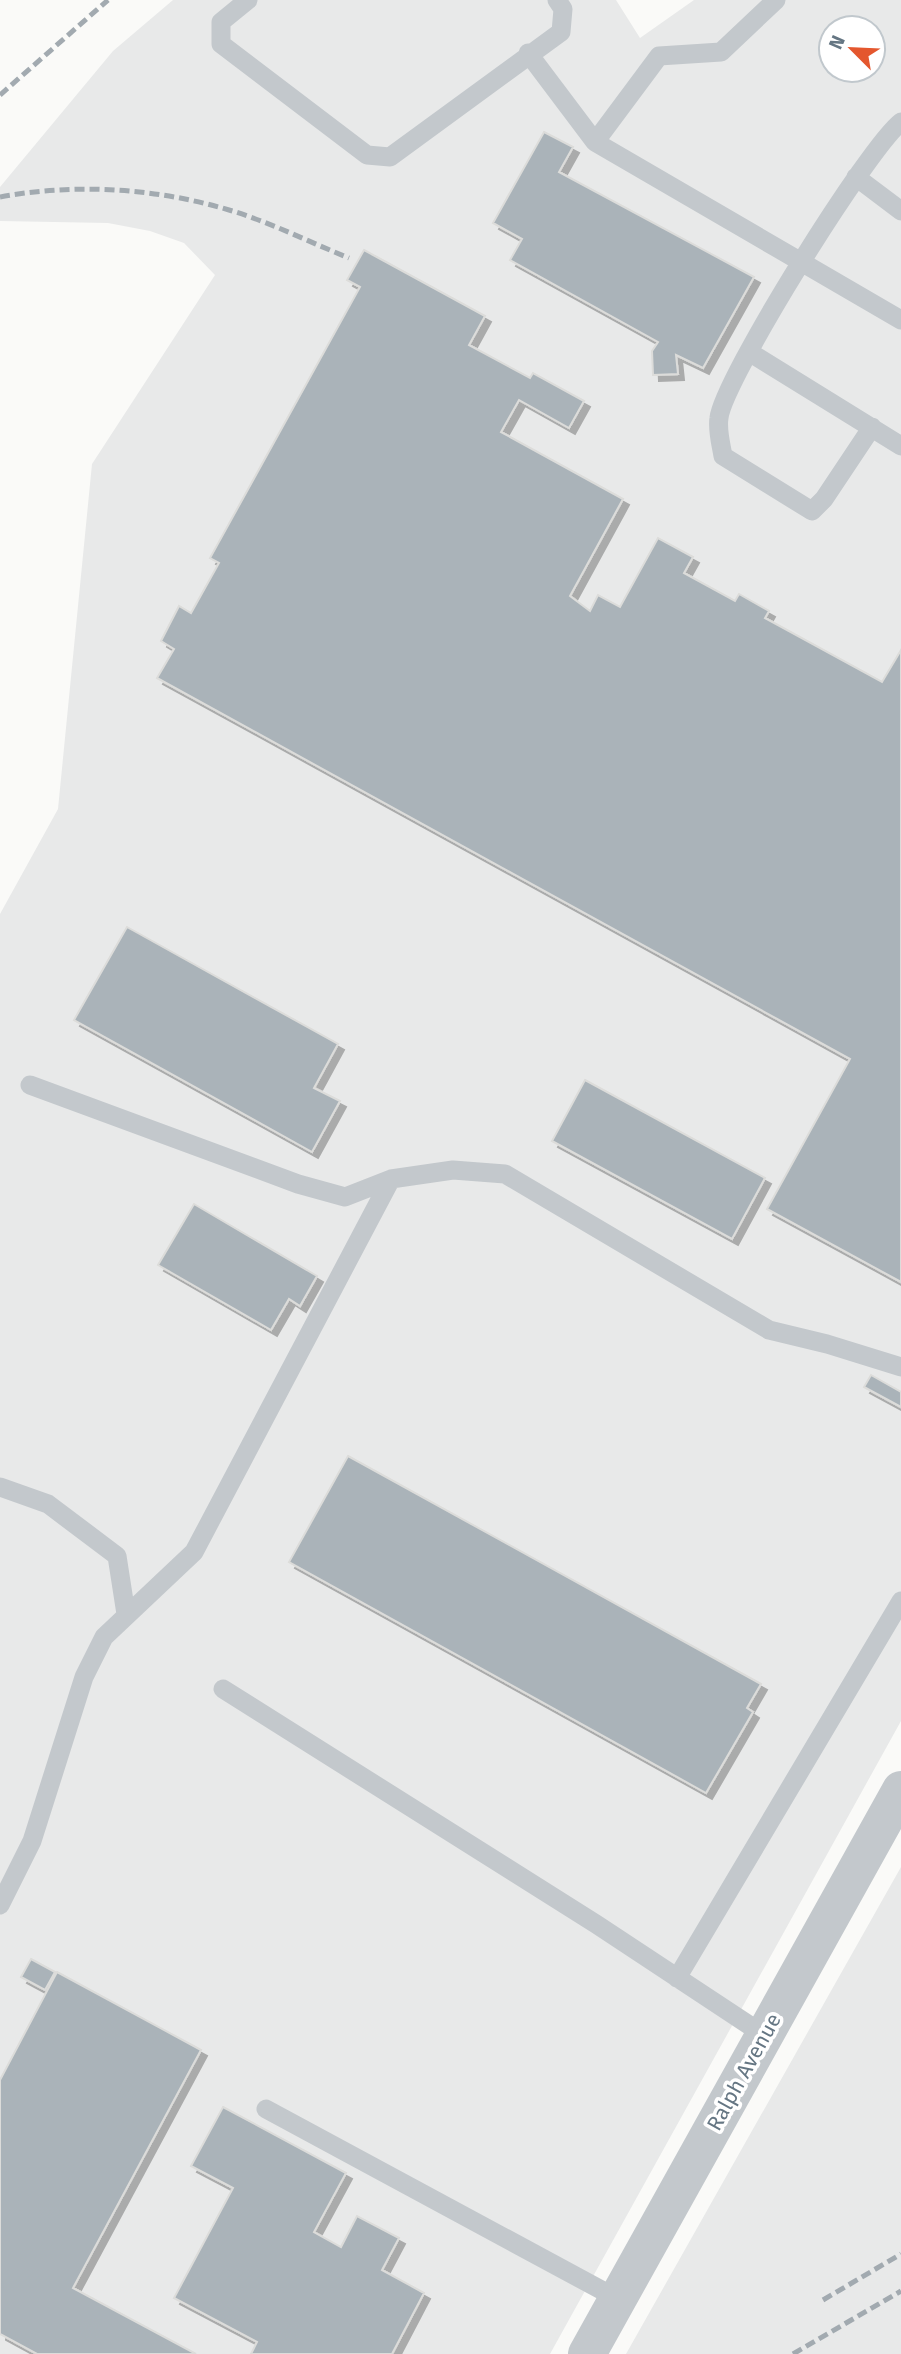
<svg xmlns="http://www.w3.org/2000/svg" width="901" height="2354" viewBox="0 0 901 2354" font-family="'Fira Sans',sans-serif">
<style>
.built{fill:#e8e9e9;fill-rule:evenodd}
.building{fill:#aab3b9;stroke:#dcdcda;stroke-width:2;filter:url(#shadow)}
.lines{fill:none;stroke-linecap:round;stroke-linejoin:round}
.service{stroke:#c3c8cc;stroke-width:19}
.tertiary{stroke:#c3c8cc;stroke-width:38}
.rail{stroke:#a2aab0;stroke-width:5;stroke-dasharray:10 5;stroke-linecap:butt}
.labels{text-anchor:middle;stroke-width:7;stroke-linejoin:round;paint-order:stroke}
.street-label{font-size:21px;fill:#657683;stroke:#fff}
</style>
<defs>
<filter id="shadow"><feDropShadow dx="6" dy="6" stdDeviation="0" flood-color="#0004"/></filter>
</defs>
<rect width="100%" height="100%" fill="#fafaf8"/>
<!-- built -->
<path class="built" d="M 173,0 L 616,0 L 640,38 L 694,0 L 901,0 L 901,1721 L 550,2354 L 0,2354 L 0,914 L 58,809 L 92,464 L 215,275 L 184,243 L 150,231 L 108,223 L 0,221 L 0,187 L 113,51 ZM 831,28 L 873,28 L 873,70 L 831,70 Z
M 901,1867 L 901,2354 L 626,2354 Z"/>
<!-- building -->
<path class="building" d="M 544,132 L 573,147 L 559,172 L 754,277 L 703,368 L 676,355 L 678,374 L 653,375 L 652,351 L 658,342 L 510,260 L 522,239 L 493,223 Z
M 364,250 L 485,316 L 469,345 L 530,378 L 533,373 L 584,401 L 569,428 L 519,400 L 501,432 L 623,499 L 570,596 L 590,611 L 598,595 L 620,607 L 658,538 L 693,557 L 684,573 L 735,601 L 739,594 L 769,611 L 765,618 L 882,682 L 901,650 L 901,1282 L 767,1209 L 850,1059 L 157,678 L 174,649 L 161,641 L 179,606 L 191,613 L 219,563 L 210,558 L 360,287 L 347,280 Z
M 127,927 L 338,1044 L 314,1088 L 340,1101 L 312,1152 L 74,1020 Z
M 585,1080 L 765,1178 L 732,1239 L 552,1141 Z
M 194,1204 L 317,1276 L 300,1306 L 289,1299 L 271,1330 L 158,1265 Z
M 871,1375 L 901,1392 L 901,1407 L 864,1387 Z
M 348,1456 L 761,1684 L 747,1708 L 753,1712 L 706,1793 L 289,1562 Z
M 31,1959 L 55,1972 L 45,1990 L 21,1977 Z
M 57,1972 L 201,2050 L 73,2288 L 196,2354 L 37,2354 L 0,2334 L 0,2080 Z
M 223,2107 L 346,2173 L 314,2232 L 341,2247 L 357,2216 L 399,2238 L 382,2270 L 424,2293 L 392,2354 L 251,2354 L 257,2342 L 174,2298 L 233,2188 L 191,2166 Z"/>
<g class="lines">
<!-- service -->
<path class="service" d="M 248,0 L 221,22 L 221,44 L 367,155 L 390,157 L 561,32 L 563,9 L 557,0
M 776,0 L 721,52 L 659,56 L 595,142 L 901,320
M 528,53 L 595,142
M 856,177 L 901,211
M 749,352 L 901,446
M 872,427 L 824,499 L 812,511 L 723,456 C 721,444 717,430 719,418 C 723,380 869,146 901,122
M 30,1085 L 298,1184 L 345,1197 L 391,1179 L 453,1170 L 505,1174 L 769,1330 L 827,1344 L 901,1367
M 0,1487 L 48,1504 L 117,1556 L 126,1614
M 223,1689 L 596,1924 L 764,2035
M 0,1905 L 32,1841 L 84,1677 L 104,1637 L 194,1552 L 391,1179
M 677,1978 L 901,1601
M 266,2109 L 618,2299"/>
<!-- tertiary -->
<path class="tertiary" d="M 587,2354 L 901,1790"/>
<!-- rail -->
<path class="rail" d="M 0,95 L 108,0
M 0,197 C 75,183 156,188 229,210 C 270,222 309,242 349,258
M 823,2300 L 901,2254
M 793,2354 L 901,2291"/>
</g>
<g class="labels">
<!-- street labels -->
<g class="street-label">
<text transform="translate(744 2072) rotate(-61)" y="7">Ralph Avenue</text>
</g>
</g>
<!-- north arrow -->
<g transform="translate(852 49) rotate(294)"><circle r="33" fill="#ffffff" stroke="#c1c8cd" stroke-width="2"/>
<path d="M0-5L12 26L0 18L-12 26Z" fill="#e4572e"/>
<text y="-10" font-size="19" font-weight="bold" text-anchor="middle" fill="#657683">N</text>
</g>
</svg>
